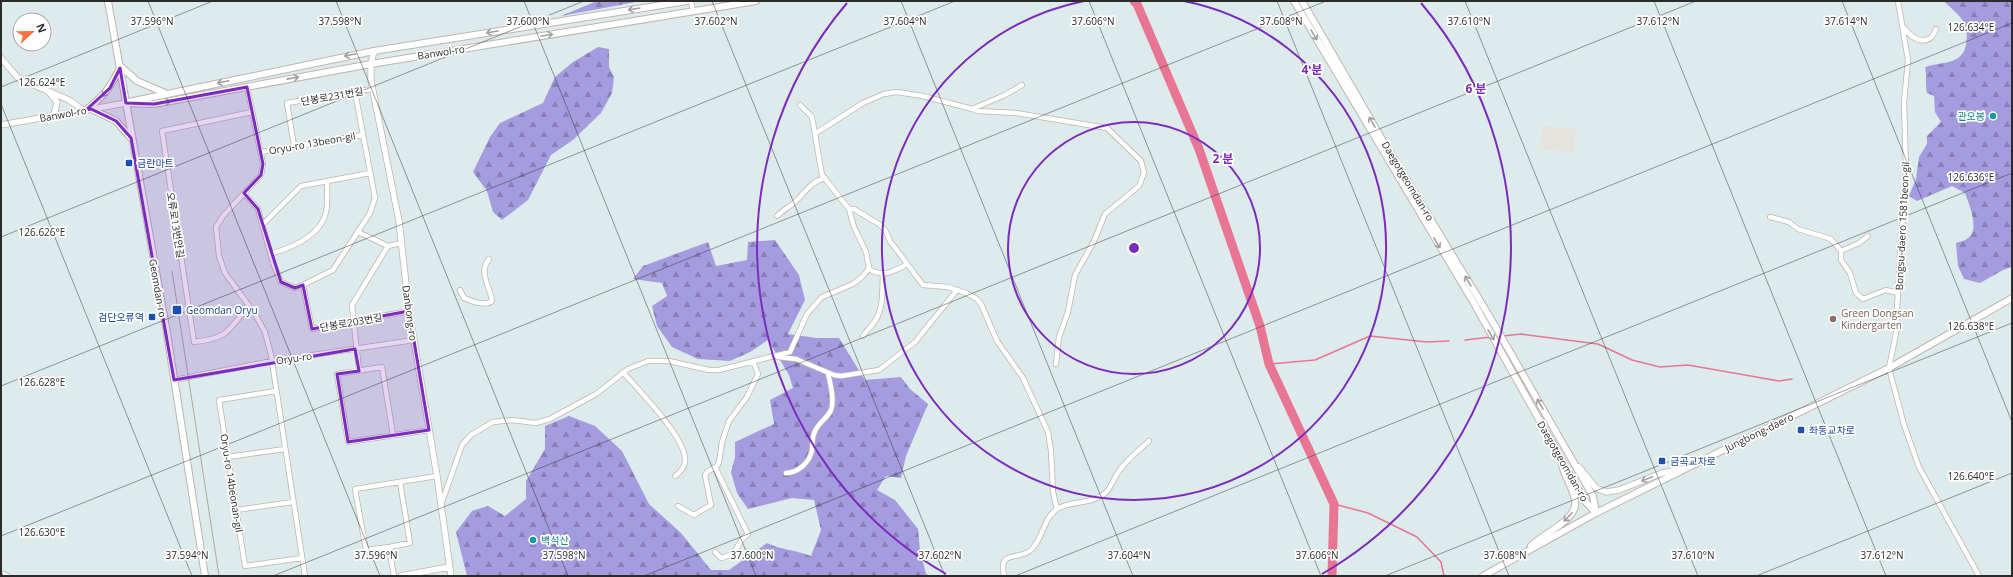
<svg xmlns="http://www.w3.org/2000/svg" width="2013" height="577" viewBox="0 0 2013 577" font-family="'Open Sans','Noto Sans KR',sans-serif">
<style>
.industrial{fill:#e5e3de}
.forest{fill:url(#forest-firs)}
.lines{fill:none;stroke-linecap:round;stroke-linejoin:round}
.stream{stroke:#e97595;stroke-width:1.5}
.river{stroke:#e97595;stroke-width:9}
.minor-casing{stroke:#beb5b1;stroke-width:6}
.tertiary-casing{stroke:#beb5b1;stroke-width:7}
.secondary-casing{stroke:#beb5b1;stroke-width:8}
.minor{stroke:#fff;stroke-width:4.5}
.tertiary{stroke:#fff;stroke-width:5.5}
.secondary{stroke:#fff;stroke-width:6}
.tram{stroke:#b4a6a0;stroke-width:1}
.oneway{stroke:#a0a0a0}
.marked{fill:#7b2cbf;fill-opacity:0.2;stroke:#7b2cbf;stroke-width:3;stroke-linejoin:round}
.ticks{fill:none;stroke:#2b2b2b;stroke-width:1;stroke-opacity:0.45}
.ring{fill:none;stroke:#7b2cbf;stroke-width:2}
.culture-dot{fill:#0f9aa8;stroke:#fff;stroke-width:1.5}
.transit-dot{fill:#1a4fb4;stroke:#fff;stroke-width:1.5}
.education-dot{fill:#8d6e63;stroke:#fff;stroke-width:1.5}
.labels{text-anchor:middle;stroke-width:3.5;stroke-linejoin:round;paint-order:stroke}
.street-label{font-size:10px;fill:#2b2b2b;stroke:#fff}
.culture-label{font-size:10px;fill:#0d838f;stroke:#fff;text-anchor:end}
.transit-label{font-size:10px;fill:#164399;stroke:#fff;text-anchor:start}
.education-label{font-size:10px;fill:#785e54;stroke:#fff;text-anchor:start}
.ticks-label{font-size:10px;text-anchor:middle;fill:#2b2b2b;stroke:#fff;stroke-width:3.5;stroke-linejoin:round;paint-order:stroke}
.centre{fill:#7b2cbf;stroke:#fff;stroke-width:2}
.ring-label{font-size:12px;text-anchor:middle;font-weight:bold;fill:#7b2cbf;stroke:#fff;stroke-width:3.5;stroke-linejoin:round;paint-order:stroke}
</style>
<defs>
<pattern id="forest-firs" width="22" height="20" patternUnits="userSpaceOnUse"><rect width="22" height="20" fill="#a59ce0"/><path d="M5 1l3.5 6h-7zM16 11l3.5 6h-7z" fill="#877fb6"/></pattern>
</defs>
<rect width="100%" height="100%" fill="#ddebec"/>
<!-- industrial -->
<path class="industrial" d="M 1542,126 L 1576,129 L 1574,152 L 1540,150 Z"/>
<!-- forest -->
<path class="forest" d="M 597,1 L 641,1 L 561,16 Z
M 1944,1 L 2012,1 L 2012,267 L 2003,270 L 1980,283 L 1964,279 L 1958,266 L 1956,243 C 1959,242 1965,241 1968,238 C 1980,230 1969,204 1965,193 L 1952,186 L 1917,201 L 1909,196 L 1916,179 L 1919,157 L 1927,144 L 1927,136 L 1941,122 L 1935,112 L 1934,96 L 1927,93 C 1925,84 1927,76 1925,67 C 1936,63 1949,64 1958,58 C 1963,54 1965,50 1966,45 C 1970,20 1959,17 1944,1 Z
M 598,47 L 609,49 L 609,67 L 614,77 L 612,93 L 601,113 L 573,140 L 551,155 L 528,200 L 502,220 L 493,212 L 487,191 L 473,172 L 490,137 L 500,123 L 543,103 L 555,77 L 573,62 Z
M 775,240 L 799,275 L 805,300 L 788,334 L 816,338 L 839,338 L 865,380 L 901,377 L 910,389 L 928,404 L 906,456 L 901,478 L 886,476 L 877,490 L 895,500 L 918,529 L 920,550 L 926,574 L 931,576 L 467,576 L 456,532 L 472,511 L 488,506 L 505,516 L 526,499 L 526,481 L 545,449 L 545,426 L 569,416 L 595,426 L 622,451 L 649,504 L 681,533 L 711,570 L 729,570 L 767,543 C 781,550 796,550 811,556 L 821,530 L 814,500 L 792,498 L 748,509 L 737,493 L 731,472 L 735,457 L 735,442 L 774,424 L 770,400 L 793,388 L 789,375 L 768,340 L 750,352 L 730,361 L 698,359 L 672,347 L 657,326 L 652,306 L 667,296 L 662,283 L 633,279 L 643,266 L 708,242 L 716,266 L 747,260 L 748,242 Z"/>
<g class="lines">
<!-- stream -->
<path class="stream" d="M 1503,336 L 1521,334 L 1598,344 L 1632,360 L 1660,367 L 1688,365 L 1779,381 L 1792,379
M 1465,340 L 1491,337
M 1269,364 L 1315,360 L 1370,336 L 1427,342 L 1449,341
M 1334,504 L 1368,513 L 1417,537 L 1441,562 L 1444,576"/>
<!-- river -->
<path class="river" d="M 1134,1 L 1137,4 L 1199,149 L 1260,326 L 1269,364 L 1334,504 L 1332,576"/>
<defs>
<path id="minor" d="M 691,1 L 693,11
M 1898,1 L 1908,60 L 1904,102 L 1906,168 L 1897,308 L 1897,328 L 1889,368 L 1904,425 L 1919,467 L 1979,576
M 1904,28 C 1911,37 1921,45 1932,37 L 1936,29
M 247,87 L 263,164 L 261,175 L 223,216 L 216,227 L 219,256 L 225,273 L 255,314 L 265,332 L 271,355 L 305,576
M 972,109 L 978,111 L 1016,113 L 1107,128 L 1141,161 L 1144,173 L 1139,186 L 1105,214 L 1094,241 L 1075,275 L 1068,312 L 1059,337 L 1056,364
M 816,133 L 863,103 L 884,94 L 897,92 L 923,96 L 972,109 L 1005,95 L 1022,85
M 294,146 L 287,103 L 372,89
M 261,152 L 363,135
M 244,193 L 258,209 L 273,263 L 281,282 L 295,288 L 305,284 L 333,270 L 370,213 L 375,198 L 355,92
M 849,209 L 854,209 L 879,224 L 885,230 L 890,241 L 923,285 L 948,287 L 966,293 L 977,299 L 981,304 L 997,341 L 1023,378 L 1048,432 L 1051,451 L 1053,492 L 1057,509
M 777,216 C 783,210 791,206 797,200 C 806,191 812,181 825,178
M 1770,217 L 1789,222 L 1798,229 L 1831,239 L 1841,251
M 262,225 L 301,186 L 370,173
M 358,232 L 388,246
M 1868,236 L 1859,243 L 1841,251 L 1841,260 L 1850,273 L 1856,293 L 1863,299 L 1886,290 L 1898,293
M 270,254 C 291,248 321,236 326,212 C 328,203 327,190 327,181
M 869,269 C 883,278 895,271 907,264
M 303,285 L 312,329 L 409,311
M 460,290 L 464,298 C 471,301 485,307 492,301 C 490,286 478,273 489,259
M 249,305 C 228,331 229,338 194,342 L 162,131 L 252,112
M 863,336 C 865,331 870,329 873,324 C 884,310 882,292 883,274
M 778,357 L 796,359 L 834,375 L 841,376 L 879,370 L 915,342 L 957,290
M 359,371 L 352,305 L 388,246 L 402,243
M 623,372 C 638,390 688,439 685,462 C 684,469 680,472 675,476
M 174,380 L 272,361 L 414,340
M 276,391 L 219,400 L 245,566 L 302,558
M 393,435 L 382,367 L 337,374 L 348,442 L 429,430
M 228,457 L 285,449
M 786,473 C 798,473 810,462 812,450 C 813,440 811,438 816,429 C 820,422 828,417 831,410 C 835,400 830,383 828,373
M 441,505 L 462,445 L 471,435 L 493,422 L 512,420 L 536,423 L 550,419 L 596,394 L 628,369 L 648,361 L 669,361 L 709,370 L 719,370 L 790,352 L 807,314 L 822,297 L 853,284 L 863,276 L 869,268 L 866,252 L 854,227 L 849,209 L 822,175 L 812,117 L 800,105
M 678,506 L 694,515 L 711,505 L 705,475 L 707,472 L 717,466 L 719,462 L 722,442 L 729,421 L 747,397 L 758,374 L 753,361
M 236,510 L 293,502
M 389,547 L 410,543 L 400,482
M 715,552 L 721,558 L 733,554 L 742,539 L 748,534 L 715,467
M 1,573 L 8,576
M 394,576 L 389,547 L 366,550 L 355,489 L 437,476
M 1004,576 C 998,548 1019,562 1032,549 C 1043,538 1044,517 1057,509 C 1072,500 1090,505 1104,494 C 1111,489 1112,481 1117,474 C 1125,461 1138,451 1149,441"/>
<path id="tertiary" d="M 374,51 L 371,64 L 371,81 L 399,221 L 409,311 L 437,476 L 451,576
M 1,58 L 18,78 L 48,91
M 54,115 L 57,102 L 48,91 L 69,100 L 83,110
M 1,125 L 126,103
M 1579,467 L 1596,488 L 1606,492 L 1619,490 L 1662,473 L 1682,469
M 401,576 L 449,567"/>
<path id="secondary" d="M 108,1 L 167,333 L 205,576
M 1294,1 L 1475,305 L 1584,500 L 1596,513
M 1302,1 L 1383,141 L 1488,314 L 1593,496 L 1596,513
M 119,65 L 137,81 L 165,93
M 129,102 L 374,51 L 687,1
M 126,103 L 154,104 L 371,64 L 756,1
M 91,109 L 116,121 L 131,138
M 86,110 C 103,97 110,88 120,68
M 1531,546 C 1543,533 1579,520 1575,500 C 1573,488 1565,477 1562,465
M 1483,576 L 1596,513 L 1889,368 L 2012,298"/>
</defs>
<!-- minor casing -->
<use href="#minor" class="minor-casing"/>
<!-- tertiary casing -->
<use href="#tertiary" class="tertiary-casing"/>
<!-- secondary casing -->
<use href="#secondary" class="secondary-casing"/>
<!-- minor -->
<use href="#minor" class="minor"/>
<!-- tertiary -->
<use href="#tertiary" class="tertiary"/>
<!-- secondary -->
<use href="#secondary" class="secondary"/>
<!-- tram -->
<path class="tram" d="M 172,271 L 219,576"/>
</g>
<!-- one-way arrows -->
<defs><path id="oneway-shaft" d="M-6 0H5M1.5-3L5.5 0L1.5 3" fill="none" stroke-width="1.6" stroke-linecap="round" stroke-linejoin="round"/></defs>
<g class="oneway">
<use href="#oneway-shaft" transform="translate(634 9) rotate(171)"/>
<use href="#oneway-shaft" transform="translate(492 32) rotate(171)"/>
<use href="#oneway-shaft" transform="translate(547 35) rotate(-9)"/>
<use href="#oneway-shaft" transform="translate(1314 35) rotate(60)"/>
<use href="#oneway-shaft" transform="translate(350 55) rotate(168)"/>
<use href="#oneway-shaft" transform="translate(293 78) rotate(-11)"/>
<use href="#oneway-shaft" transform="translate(223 82) rotate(168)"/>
<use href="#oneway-shaft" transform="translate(106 92) rotate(129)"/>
<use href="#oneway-shaft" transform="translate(165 102) rotate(-11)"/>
<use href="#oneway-shaft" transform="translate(1372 122) rotate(-120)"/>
<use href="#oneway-shaft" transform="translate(1437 243) rotate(59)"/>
<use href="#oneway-shaft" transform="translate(1468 281) rotate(-121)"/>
<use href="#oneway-shaft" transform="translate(1491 335) rotate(60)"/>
<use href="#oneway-shaft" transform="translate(1540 404) rotate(-120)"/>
<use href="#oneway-shaft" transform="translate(1647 479) rotate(158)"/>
<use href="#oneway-shaft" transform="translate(1568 517) rotate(134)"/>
</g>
<!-- marked area -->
<path class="marked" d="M 120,68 L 126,103 L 154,104 L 247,87 L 263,164 L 261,175 L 244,193 L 258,209 L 281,282 L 295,288 L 303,285 L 312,329 L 409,311 L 429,430 L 348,442 L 337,374 L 359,371 L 355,349 L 174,380 L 131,138 L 116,121 L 91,109 L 86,110 L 110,88 Z"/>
<!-- ticks -->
<path class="ticks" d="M 148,1 L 380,576M 336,1 L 568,576M 524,1 L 756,576M 712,1 L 945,576M 901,1 L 1133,576M 1089,1 L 1321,576M 1277,1 L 1509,576M 1465,1 L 1698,576M 1654,1 L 1886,576M 1842,1 L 2012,422M 1,87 L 213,1M 1,104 L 192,576M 1,237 L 584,1M 1,386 L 955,1M 1,536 L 1326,1M 1,570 L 3,576M 273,576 L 1696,1M 644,576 L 2012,23M 1015,576 L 2012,173M 1385,576 L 2012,323M 1756,576 L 2012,473"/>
<!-- distance rings -->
<g class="ring">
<circle cx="1134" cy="248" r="126"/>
<path d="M1184 1A252 252 0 1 1 1084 1"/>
<path d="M946 574A377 377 0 0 1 847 3M1421 3A377 377 0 0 1 1322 574"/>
</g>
<!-- markers -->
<g class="culture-dot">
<circle cx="1993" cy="116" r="4"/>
<circle cx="533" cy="540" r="4"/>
</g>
<g class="transit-dot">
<rect x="125" y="159" width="8" height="8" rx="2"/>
<rect x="172" y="305" width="10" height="10" rx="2"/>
<rect x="148" y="313" width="8" height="8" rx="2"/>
<rect x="1797" y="426" width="8" height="8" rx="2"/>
<rect x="1658" y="457" width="8" height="8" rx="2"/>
</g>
<circle class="education-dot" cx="1833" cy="319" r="4"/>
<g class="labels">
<!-- street labels -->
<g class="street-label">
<text transform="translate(441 52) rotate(-9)" y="4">Banwol-ro</text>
<text transform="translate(332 96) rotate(-10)" y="4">단봉로231번길</text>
<text transform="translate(63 114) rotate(-10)" y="4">Banwol-ro</text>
<text transform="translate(312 143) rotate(-10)" y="4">Oryu-ro 13beon-gil</text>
<text transform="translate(1408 181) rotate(59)" y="4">Daegotgeomdan-ro</text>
<text transform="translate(176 225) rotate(81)" y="4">오류로13번안길</text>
<text transform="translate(1902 226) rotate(-87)" y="4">Bongsu-daero 1581beon-gil</text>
<text transform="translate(158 288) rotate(80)" y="4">Geomdan-ro</text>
<text transform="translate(410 313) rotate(82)" y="4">Danbong-ro</text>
<text transform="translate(351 322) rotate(-10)" y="4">단봉로203번길</text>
<text transform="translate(294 358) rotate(-8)" y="4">Oryu-ro</text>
<text transform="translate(1759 432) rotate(-26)" y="4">Jungbong-daero</text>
<text transform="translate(1563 461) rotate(60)" y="4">Daegotgeomdan-ro</text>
<text transform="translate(232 483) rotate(81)" y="4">Oryu-ro 14beonan-gil</text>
</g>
<!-- culture labels -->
<g class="culture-label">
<text x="1985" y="120">관오봉</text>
<text x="541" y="544" text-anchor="start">백석산</text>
</g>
<!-- transit labels -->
<g class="transit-label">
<text x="137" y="167">금란마트</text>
<text x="186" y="314">Geomdan Oryu</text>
<text x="144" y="321" text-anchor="end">검단오류역</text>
<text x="1809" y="434">좌동교차로</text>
<text x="1670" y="465">금곡교차로</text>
</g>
<!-- education labels -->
<g class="education-label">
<text x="1841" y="317">Green Dongsan<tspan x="1841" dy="12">Kindergarten</tspan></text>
</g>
</g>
<g class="ticks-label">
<text x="1093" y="25">37.606°N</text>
<text x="1281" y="25">37.608°N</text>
<text x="1469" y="25">37.610°N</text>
<text x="1658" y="25">37.612°N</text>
<text x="152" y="25">37.596°N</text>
<text x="340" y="25">37.598°N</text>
<text x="528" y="25">37.600°N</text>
<text x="716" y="25">37.602°N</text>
<text x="905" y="25">37.604°N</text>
<text x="1846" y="25">37.614°N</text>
<text x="1971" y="31">126.634°E</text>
<text x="42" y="86">126.624°E</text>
<text x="1971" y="181">126.636°E</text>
<text x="42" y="236">126.626°E</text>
<text x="1971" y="330">126.638°E</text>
<text x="42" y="386">126.628°E</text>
<text x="1971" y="480">126.640°E</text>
<text x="42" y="536">126.630°E</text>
<text x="187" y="559">37.594°N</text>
<text x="376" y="559">37.596°N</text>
<text x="564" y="559">37.598°N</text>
<text x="752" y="559">37.600°N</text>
<text x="940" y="559">37.602°N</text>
<text x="1129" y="559">37.604°N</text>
<text x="1317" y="559">37.606°N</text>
<text x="1505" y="559">37.608°N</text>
<text x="1693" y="559">37.610°N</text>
<text x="1882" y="559">37.612°N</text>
</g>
<circle cx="1134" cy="248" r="6" class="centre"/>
<g class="ring-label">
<text x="1312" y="74">4 분</text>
<text x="1476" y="93">6 분</text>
<text x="1223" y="163">2 분</text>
</g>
<!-- border -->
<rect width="2013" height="577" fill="none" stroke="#2b2b2b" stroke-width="4"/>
<!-- north arrow -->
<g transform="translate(32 32) rotate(68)"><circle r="19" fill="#ffffff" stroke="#aaaaaa"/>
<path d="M0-3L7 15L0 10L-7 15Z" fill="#f17545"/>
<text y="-6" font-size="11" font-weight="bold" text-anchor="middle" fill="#2b2b2b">N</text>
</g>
</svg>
